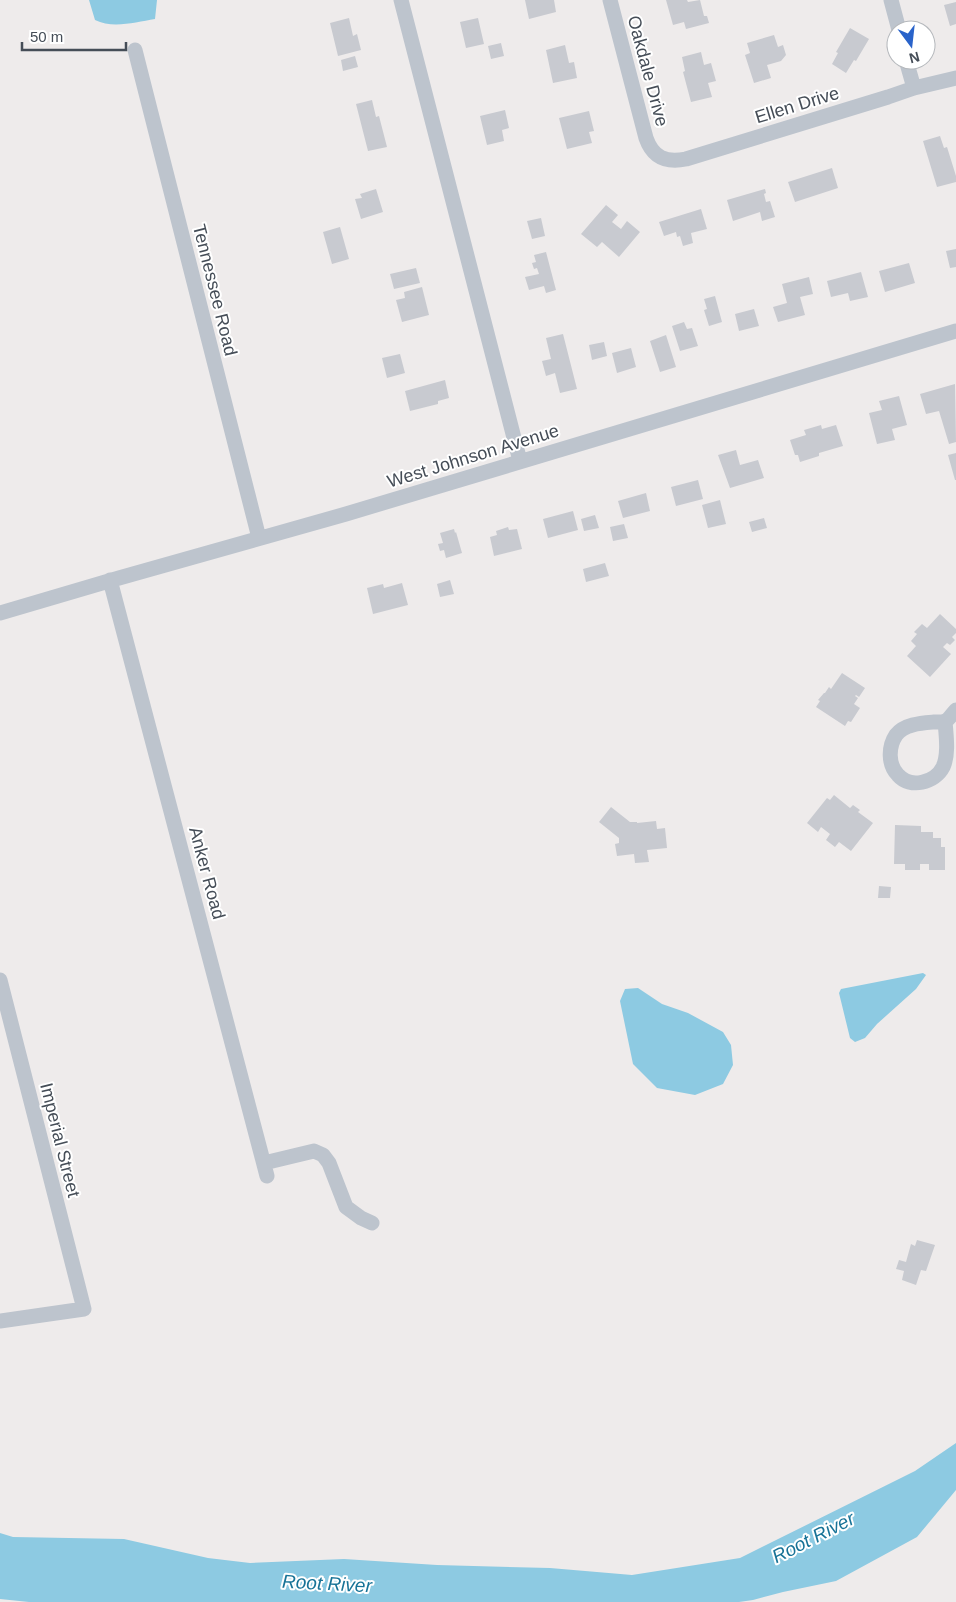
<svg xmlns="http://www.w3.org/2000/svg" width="956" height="1602" viewBox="0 0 956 1602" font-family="Arial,sans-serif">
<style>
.water{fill:#8dcae2}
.building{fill:#c8cad0}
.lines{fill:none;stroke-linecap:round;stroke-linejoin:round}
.minor{stroke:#bdc4cd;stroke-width:15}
.labels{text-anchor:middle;stroke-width:4;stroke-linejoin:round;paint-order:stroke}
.street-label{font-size:18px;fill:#454d57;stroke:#fff}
.water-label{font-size:19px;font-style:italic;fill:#187397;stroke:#fff}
</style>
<rect width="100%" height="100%" fill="#eeebeb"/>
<!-- water -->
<path class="water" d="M 89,0 L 157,0 L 155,19 C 136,22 113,29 95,20 Z
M 923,973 L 926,975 L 916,989 L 877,1024 L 865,1038 L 855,1042 L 850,1038 L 839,993 L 841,989 Z
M 638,988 L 662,1004 L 688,1013 L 723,1032 L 731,1045 L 733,1065 L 723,1084 L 695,1095 L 657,1088 L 633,1064 L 620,1001 L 625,989 Z
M 956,1443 L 956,1490 L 917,1537 L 836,1581 L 783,1592 L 753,1600 L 739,1602 L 29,1602 L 0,1599 L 0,1533 L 13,1537 L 124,1539 L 208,1558 L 250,1563 L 344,1559 L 437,1565 L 550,1568 L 632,1575 L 740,1558 L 915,1471 Z"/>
<!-- building -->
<path class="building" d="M 525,0 L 554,0 L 556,12 L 529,19 Z
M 666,0 L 687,0 L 688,2 L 700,0 L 704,16 L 707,16 L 709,23 L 686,29 L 684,22 L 673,25 Z
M 956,2 L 956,24 L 950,26 L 944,5 Z
M 349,18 L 353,36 L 357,34 L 361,50 L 338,56 L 330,23 Z
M 478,18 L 484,44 L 466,48 L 460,22 Z
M 850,28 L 869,39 L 856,61 L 854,60 L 846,73 L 832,64 L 838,53 L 836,52 Z
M 774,35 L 778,47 L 783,45 L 786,55 L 781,61 L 767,65 L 771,78 L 754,83 L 745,55 L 750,53 L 747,43 Z
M 501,43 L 504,56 L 491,59 L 488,46 Z
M 565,45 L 569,63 L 574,62 L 577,78 L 553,83 L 546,50 Z
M 701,52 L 704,65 L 711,63 L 716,81 L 708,83 L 712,97 L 691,102 L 683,72 L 685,71 L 682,57 Z
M 355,56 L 358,67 L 343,71 L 341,60 Z
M 372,100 L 376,117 L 379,116 L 387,147 L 368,151 L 356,104 Z
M 505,110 L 509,128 L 502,130 L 504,141 L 487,145 L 480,116 Z
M 589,111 L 594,131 L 589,132 L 592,143 L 567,149 L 559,118 Z
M 940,136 L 944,148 L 947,147 L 956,176 L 956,182 L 937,187 L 923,141 Z
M 832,168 L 838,188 L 795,202 L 788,182 Z
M 376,189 L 383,212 L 361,219 L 355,199 L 362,198 L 360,194 Z
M 765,189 L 766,193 L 764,194 L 766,202 L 770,201 L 775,217 L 762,221 L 760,212 L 733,221 L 727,200 Z
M 606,205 L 618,215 L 612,222 L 621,229 L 627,221 L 640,232 L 619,257 L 602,242 L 597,247 L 581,234 Z
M 701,209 L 707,229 L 691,233 L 693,243 L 683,246 L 680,236 L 677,237 L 676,232 L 664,236 L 659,222 Z
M 541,218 L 545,236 L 532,239 L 527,221 Z
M 340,227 L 349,259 L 332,264 L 323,232 Z
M 956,249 L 956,267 L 950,268 L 946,251 Z
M 546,252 L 556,290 L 546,293 L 544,286 L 529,290 L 525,277 L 539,274 L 537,268 L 534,269 L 532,263 L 536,262 L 534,255 Z
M 909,263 L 915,283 L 885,292 L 879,271 Z
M 416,268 L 420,283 L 394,289 L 390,274 Z
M 861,272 L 868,297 L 850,301 L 848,293 L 831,297 L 827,281 Z
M 809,277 L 813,294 L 800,297 L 805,315 L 778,322 L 773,307 L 787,303 L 782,284 Z
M 422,287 L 429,315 L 402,322 L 396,300 L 405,298 L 404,292 Z
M 715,296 L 722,322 L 709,326 L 704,310 L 707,309 L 704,299 Z
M 754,309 L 759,326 L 739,331 L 735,314 Z
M 684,322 L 687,329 L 692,328 L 698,346 L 680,351 L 672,326 Z
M 563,334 L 577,389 L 560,393 L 555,373 L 546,376 L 542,361 L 551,359 L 546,338 Z
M 666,335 L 676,367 L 660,372 L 650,341 Z
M 604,342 L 607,356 L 592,360 L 589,345 Z
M 631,348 L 636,367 L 617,373 L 612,353 Z
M 400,354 L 405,373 L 387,378 L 382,358 Z
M 445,380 L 449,398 L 438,401 L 438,404 L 410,411 L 405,391 Z
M 955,384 L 956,442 L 949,444 L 939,411 L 926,414 L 920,394 Z
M 899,396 L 907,425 L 892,429 L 895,440 L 877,444 L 869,413 L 882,410 L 879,401 Z
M 821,425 L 822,429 L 836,425 L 843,446 L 819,453 L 819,456 L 800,462 L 798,455 L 795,455 L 790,440 L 806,435 L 804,430 Z
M 736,450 L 740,465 L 758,460 L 764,478 L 730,488 L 718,455 Z
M 956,453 L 956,480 L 955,480 L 948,455 Z
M 698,480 L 703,499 L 676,506 L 671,487 Z
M 646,493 L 650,511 L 623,518 L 618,501 Z
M 720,500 L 726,524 L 708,528 L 702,505 Z
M 573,511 L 578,530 L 548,538 L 543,519 Z
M 595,515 L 599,528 L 584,531 L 581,519 Z
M 764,518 L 767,528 L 752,532 L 749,522 Z
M 624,524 L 628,538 L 613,541 L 610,527 Z
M 508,527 L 509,530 L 517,529 L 522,549 L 494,556 L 490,537 L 497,535 L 496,531 Z
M 454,529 L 455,533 L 456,532 L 462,553 L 446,558 L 444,550 L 440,551 L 438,544 L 443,543 L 440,533 Z
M 605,563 L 609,576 L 586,582 L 583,569 Z
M 450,580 L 454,594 L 440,597 L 437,584 Z
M 402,583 L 408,605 L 373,614 L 367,588 L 383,584 L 384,588 Z
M 940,614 L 956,629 L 956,633 L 952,637 L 955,640 L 950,645 L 947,643 L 943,647 L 951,654 L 930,677 L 907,656 L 916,646 L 911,641 L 917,634 L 914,632 L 922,624 L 927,628 Z
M 842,673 L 865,688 L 859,697 L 856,695 L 855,696 L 858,698 L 854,704 L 860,708 L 851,722 L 848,721 L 845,726 L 816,707 L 820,701 L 818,700 L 824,693 L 825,693 L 829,687 L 831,689 Z
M 834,795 L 850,808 L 853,805 L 860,810 L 858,812 L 873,823 L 851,851 L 839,842 L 835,847 L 826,840 L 830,834 L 821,827 L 818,832 L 807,823 L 827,798 L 830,800 Z
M 611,807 L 630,822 L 637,822 L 637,823 L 656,821 L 657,829 L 665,828 L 667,848 L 647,850 L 649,862 L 635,863 L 634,854 L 617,856 L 615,844 L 619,843 L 619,838 L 599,822 Z
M 895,825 L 921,826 L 921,832 L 933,832 L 933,838 L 941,838 L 941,847 L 945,847 L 945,870 L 929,870 L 929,864 L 920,864 L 920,870 L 905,870 L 905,864 L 894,864 Z
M 879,886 L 891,887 L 890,898 L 878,898 Z
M 917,1240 L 935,1245 L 926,1271 L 921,1270 L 916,1285 L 902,1280 L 904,1271 L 896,1269 L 899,1260 L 906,1262 L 911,1244 L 915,1246 Z"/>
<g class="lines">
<!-- minor -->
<path class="minor" d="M 401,0 L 520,461
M 610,0 L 646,138 C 653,158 666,163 686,159 L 888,97 L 914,88 L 956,78
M 891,0 L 899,30
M 135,50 L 259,538
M 906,60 L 914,88
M 110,580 L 267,1176
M 0,613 L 119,578 L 346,514 L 956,331
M 945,721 C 946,735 949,754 943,767 C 935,783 910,789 898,775 C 888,765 888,747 896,735 C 904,724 922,723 934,722 C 937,722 943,722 946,721 C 949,719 953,713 956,710
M 0,980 L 84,1309 L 0,1321
M 264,1163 L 314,1151 L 323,1155 L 329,1163 L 346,1207 L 361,1218 L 372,1223"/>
</g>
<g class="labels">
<!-- street labels -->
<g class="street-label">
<text transform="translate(648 71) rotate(75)" y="6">Oakdale Drive</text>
<text transform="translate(797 105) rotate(-17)" y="6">Ellen Drive</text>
<text transform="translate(215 290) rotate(76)" y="6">Tennessee Road</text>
<text transform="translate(473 456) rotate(-17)" y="6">West Johnson Avenue</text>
<text transform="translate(207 873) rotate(75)" y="6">Anker Road</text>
<text transform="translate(60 1140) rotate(76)" y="6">Imperial Street</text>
</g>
<!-- water labels -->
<g class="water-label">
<text transform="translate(813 1537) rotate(-27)" y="7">Root River</text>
<text transform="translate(327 1583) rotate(3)" y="7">Root River</text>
</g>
</g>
<!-- north arrow -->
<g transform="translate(911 45) rotate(165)"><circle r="24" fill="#ffffff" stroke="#b5b8bc"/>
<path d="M0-4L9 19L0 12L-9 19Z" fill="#2963ca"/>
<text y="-8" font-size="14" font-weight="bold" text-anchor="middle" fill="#454d57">N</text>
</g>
<!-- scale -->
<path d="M22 42v8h104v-8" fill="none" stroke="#454d57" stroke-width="2.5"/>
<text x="30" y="42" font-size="15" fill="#454d57" stroke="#ffffff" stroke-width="4" paint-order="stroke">50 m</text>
</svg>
